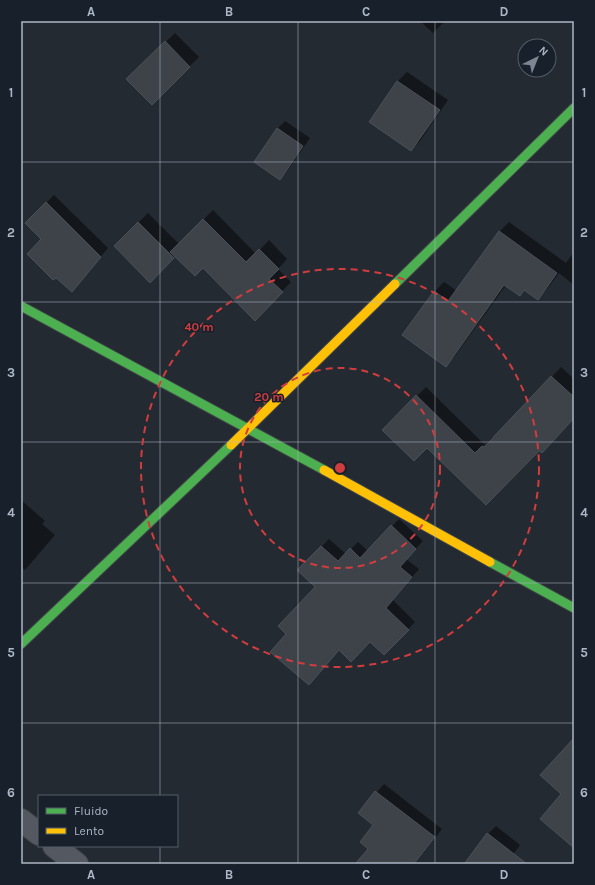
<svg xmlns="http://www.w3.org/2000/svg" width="595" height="885" viewBox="0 0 595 885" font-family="Karla,sans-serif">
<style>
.shadow{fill:#0007}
.building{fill:#3e4349;stroke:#4b515a}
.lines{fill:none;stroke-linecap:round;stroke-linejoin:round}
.street-casing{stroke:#40454a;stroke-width:24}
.fast-casing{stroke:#40454a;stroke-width:11}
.slow-casing{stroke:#40454a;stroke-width:11}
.street{stroke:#545860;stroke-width:22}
.fast{stroke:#4caf50;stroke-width:9}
.slow{stroke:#ffc107;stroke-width:9}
.grid{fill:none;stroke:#acb6c4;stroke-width:1;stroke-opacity:0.55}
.ring{fill:none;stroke:#d03d3f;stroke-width:2;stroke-dasharray:7 5}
.centre{fill:#d03d3f;stroke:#18202b;stroke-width:2}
.ring-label{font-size:12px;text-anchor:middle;font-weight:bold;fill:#d03d3f;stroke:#18202b;stroke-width:3;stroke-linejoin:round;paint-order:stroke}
.neatline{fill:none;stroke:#acb6c4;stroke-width:1.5}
.grid-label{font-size:13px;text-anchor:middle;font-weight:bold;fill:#acb6c4}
</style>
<rect width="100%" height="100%" fill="#242a31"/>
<!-- shadow -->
<path class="shadow" d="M 420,21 L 445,21 L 433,33 Z
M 175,33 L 199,57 L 152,104 L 128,79 Z
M 407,72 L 448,100 L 420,141 L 411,150 L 371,122 L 398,81 Z
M 285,121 L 310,138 L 287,171 L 279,179 L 255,162 L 278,128 Z
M 54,195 L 108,248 L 79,282 L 43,239 L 26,223 Z
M 213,210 L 256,254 L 269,240 L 287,259 L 278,269 L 291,282 L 255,319 L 203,267 L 175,256 L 150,281 L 115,246 L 148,213 L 179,244 Z
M 509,222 L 566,263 L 574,252 L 574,285 L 559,273 L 547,289 L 538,298 L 525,289 L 520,295 L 506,285 L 455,356 L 446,365 L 403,334 L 435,291 L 444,282 L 457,291 L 500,231 Z
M 561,367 L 574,379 L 574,417 L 539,449 L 486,503 L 427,447 L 383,430 L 426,387 L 485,445 L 492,437 L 494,439 Z
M 21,500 L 45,521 L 42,524 L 55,535 L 25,570 L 21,567 Z
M 399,519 L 423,541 L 406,559 L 419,569 L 393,600 L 415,622 L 384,654 L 370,641 L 287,634 L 317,587 L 298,570 L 329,539 L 346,554 L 358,542 L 368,551 Z
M 384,784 L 442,829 L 415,864 L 356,864 L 370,849 L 375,825 L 359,813 Z
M 496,826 L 520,845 L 506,864 L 480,864 L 471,857 L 488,834 Z"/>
<!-- building -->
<path class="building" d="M 165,41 L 190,67 L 152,105 L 126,79 Z
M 397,81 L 440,110 L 411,151 L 369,122 Z
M 277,128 L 303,146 L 280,180 L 254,162 Z
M 46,202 L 101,257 L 72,292 L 56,278 L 53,280 L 27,254 L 41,239 L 25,223 Z
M 203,219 L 246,262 L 259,249 L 279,269 L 269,279 L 283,292 L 255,321 L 203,268 L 195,276 L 170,252 Z
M 138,222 L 174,258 L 150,283 L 114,246 Z
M 499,231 L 557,273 L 538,300 L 524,290 L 520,296 L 504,285 L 446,367 L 402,335 L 434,291 L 448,301 Z
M 551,376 L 574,397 L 574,418 L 542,453 L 539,451 L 486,505 L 427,448 L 414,461 L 382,430 L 416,395 L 475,453 L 482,446 L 484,447 Z
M 391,525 L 416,549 L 400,567 L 412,577 L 386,608 L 409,630 L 384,655 L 370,642 L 351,662 L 339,650 L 309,685 L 270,652 L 286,634 L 278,626 L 315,587 L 297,570 L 321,546 L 338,561 L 350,548 L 360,558 Z
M 574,738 L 574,848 L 540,819 L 561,794 L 540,775 Z
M 375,791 L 435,837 L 414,864 L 355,864 L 368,849 L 360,842 L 373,825 L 358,813 Z
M 487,833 L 527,864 L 464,864 Z"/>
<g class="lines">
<defs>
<path id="street" d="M 21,820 L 39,834
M 54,846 L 77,864"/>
<path id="fast" d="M 395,284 L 574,108
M 21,306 L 324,470
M 490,562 L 574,608
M 21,644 L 231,445"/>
<path id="slow" d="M 231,445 L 395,284
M 324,470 L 490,562"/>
</defs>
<!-- street casing -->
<use href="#street" class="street-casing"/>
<!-- fast casing -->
<use href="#fast" class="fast-casing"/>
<!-- slow casing -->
<use href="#slow" class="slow-casing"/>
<!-- street -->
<use href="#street" class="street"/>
<!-- fast -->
<use href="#fast" class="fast"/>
<!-- slow -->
<use href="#slow" class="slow"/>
</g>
<!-- grid -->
<path class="grid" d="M 160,21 L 160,796M 298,21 L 298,864M 435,21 L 435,864M 21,162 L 574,162M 21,302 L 574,302M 21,442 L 574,442M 21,583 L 574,583M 21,723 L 574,723M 160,846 L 160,864"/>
<!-- distance rings -->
<g class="ring">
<circle cx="340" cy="468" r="100"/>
<circle cx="340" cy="468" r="199"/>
</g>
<circle cx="340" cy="468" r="6" class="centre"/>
<g class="ring-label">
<text x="199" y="331">40 m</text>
<text x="269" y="401">20 m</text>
</g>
<!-- border -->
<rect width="595" height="885" fill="none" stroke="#18202b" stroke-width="44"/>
<!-- legend -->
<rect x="38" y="795" width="140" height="52" fill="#18202b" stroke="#535c68"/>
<rect x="46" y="808" width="20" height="6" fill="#4caf50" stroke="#535c68"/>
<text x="74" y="815" font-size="12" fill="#acb6c4">Fluido</text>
<rect x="46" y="828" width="20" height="6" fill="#ffc107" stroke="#535c68"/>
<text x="74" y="835" font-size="12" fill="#acb6c4">Lento</text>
<!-- north arrow -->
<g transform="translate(537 58) rotate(43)"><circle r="19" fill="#18202b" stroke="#535c68"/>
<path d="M0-3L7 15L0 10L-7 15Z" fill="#7c8591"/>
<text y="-6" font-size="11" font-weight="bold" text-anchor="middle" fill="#acb6c4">N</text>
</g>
<rect x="22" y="22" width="551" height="841" class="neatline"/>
<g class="grid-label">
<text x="91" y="16">A</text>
<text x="229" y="16">B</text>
<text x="366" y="16">C</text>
<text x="504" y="16">D</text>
<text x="11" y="97">1</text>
<text x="584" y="97">1</text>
<text x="11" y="237">2</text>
<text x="584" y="237">2</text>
<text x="11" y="377">3</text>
<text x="584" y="377">3</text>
<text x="11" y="517">4</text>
<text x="584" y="517">4</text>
<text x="11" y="657">5</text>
<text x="584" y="657">5</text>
<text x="11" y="797">6</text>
<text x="584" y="797">6</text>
<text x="91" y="879">A</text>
<text x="229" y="879">B</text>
<text x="366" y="879">C</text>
<text x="504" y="879">D</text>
</g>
</svg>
